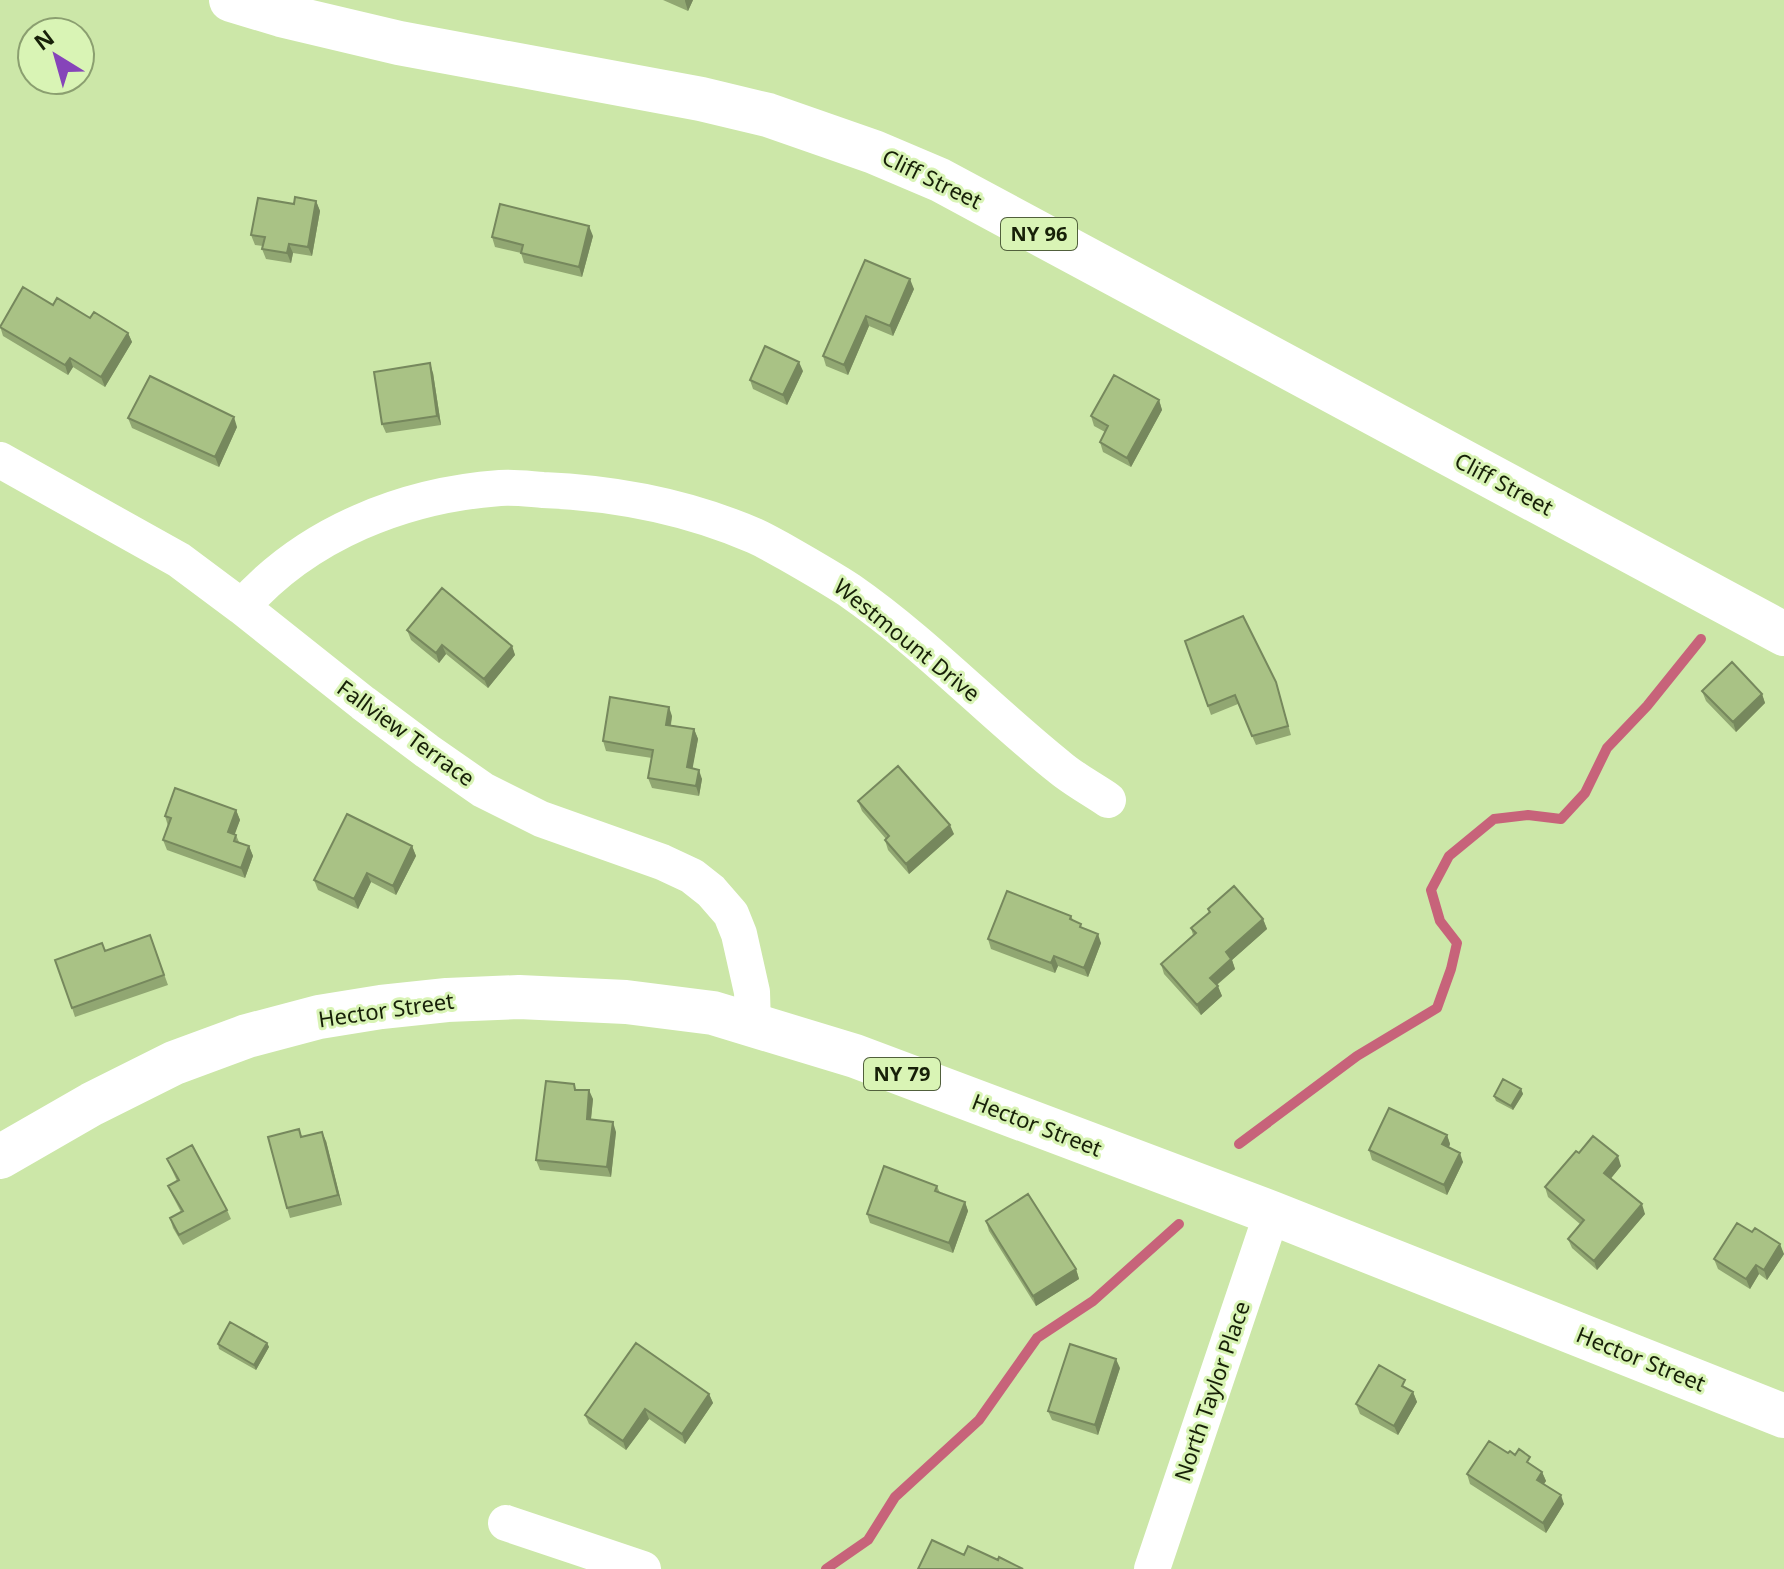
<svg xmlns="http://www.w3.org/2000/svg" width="1784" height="1569" viewBox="0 0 1784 1569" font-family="'Noto Sans',sans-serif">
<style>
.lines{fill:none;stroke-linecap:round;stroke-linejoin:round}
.stream{stroke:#c7637a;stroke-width:10}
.minor{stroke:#fff;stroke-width:36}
.primary{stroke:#fff;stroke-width:44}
.wall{fill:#91a772}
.shaded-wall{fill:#76885d}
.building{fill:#a9c285;stroke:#76885d;stroke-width:2}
.labels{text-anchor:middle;stroke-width:6;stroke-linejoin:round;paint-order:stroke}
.shield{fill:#d9f4b5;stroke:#51603c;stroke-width:2}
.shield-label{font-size:20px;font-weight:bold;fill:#172008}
.street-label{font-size:22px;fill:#172008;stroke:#d9f4b5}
</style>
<rect width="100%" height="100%" fill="#cce7a8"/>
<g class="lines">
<!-- stream -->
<path class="stream" d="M 1239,1144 L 1357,1056 L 1437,1008 L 1451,969 L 1457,943 L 1440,921 L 1431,890 L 1449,856 L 1494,819 L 1528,815 L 1561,819 L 1585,793 L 1607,748 L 1647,706 L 1701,639
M 826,1569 L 868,1540 L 895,1497 L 979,1420 L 1037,1338 L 1093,1301 L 1179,1224"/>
<!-- minor -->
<path class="minor" d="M 0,460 L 179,560 L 242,607 L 363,703 L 427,751 L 483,790 L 541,819 L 662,862 L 692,876 L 711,891 L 731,914 L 739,934 L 752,992 L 753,1025
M 242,607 C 307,533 404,495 500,488 C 514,487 529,489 543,490 C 615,493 688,507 755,536 C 766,541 776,547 787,553 C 808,565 829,577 849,590 C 924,642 987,709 1058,766 C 1073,779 1092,789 1108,800
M 506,1523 L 643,1569
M 1152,1569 L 1272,1213"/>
<!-- primary -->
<path class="primary" d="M 231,0 L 281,15 L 399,43 L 701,99 L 768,115 L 874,152 L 940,180 L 1784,634
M 0,1157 L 92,1104 L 174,1063 L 247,1036 L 319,1017 L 381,1007 L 447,1000 L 519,997 L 626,1002 L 713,1013 L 855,1056 L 1272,1213 L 1784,1416"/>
</g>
<!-- wall -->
<path class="wall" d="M 663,0 L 693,0 L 688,11 Z
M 316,201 L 320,211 L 312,256 L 293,253 L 291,263 L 266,259 L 262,249 L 263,246 L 255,245 L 251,235 L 294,204 Z
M 593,236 L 582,277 L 524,263 L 521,253 L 495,247 L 492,237 Z
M 865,260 L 914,289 L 893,336 L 869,326 L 848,375 L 826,366 L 823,356 Z
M 53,305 L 128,333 L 132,342 L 105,387 L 73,367 L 68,375 L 3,336 L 0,326 Z
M 803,371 L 787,405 L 753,389 L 750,380 Z
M 433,373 L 441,425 L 386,433 L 382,424 Z
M 1159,400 L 1162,410 L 1131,467 L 1103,452 L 1100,442 L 1105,432 L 1094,426 L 1091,416 Z
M 128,418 L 237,427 L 219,467 L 132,428 Z
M 407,630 L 512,646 L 515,655 L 488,688 L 446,654 L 439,663 L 411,640 Z
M 1185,641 L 1276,682 L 1291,735 L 1256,745 L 1238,704 L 1211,715 Z
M 1702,691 L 1762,694 L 1765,703 L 1736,732 L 1706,701 Z
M 672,716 L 671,725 L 694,729 L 698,739 L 692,768 L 702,779 L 699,796 L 652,788 L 648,778 L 652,758 L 606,751 L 603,741 Z
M 858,801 L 954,834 L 909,874 L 888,850 L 885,840 L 886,839 L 862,811 Z
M 236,810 L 240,820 L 234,834 L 236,835 L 239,842 L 249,846 L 253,856 L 245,878 L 167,850 L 163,840 L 168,826 L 165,816 Z
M 412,846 L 416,856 L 396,895 L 371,882 L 358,909 L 318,890 L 314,880 Z
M 1208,909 L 1263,919 L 1267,929 L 1232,960 L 1235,969 L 1217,985 L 1222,996 L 1201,1015 L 1164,974 L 1161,964 L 1193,935 L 1191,928 L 1209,913 Z
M 1071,916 L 1073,920 L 1101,943 L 1088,977 L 1058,966 L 1055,973 L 991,949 L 988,939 Z
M 150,935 L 168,985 L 75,1017 L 72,1008 L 105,951 Z
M 574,1084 L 576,1090 L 593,1099 L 591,1119 L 616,1132 L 611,1177 L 540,1170 L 536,1160 Z
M 1521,1089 L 1523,1094 L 1513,1110 L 1496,1101 L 1494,1096 Z
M 299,1129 L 302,1137 L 326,1141 L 342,1205 L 290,1218 L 287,1208 Z
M 1447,1135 L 1450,1144 L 1449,1147 L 1463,1162 L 1447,1195 L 1372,1160 L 1369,1150 Z
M 1579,1153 L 1621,1166 L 1611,1178 L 1645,1214 L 1597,1270 L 1572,1248 L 1568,1239 L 1580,1224 L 1548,1197 L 1545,1187 Z
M 167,1159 L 227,1210 L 231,1219 L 183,1245 L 173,1228 L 170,1218 L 181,1212 L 172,1195 L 168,1186 L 177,1181 Z
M 937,1186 L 940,1193 L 965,1202 L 968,1211 L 953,1253 L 870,1223 L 867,1214 Z
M 986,1221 L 1076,1269 L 1079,1279 L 1036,1306 L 989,1231 Z
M 1752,1232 L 1784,1254 L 1767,1280 L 1759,1274 L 1750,1289 L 1718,1269 L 1714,1259 Z
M 267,1343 L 269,1347 L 256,1370 L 219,1349 L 218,1344 Z
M 1120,1368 L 1098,1435 L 1052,1420 L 1048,1411 Z
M 1409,1389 L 1413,1392 L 1417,1402 L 1398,1435 L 1360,1414 L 1356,1404 Z
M 709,1394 L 713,1403 L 685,1444 L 649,1419 L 626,1450 L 589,1424 L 585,1415 Z
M 1508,1453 L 1542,1472 L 1546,1481 L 1544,1484 L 1564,1504 L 1546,1533 L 1470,1484 L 1467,1474 Z"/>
<!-- shaded-wall -->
<path class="shaded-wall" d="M 685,0 L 693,0 L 688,11 L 685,1 Z
M 316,201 L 320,211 L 312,256 L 308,247 Z
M 589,226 L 593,236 L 582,277 L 579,267 Z
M 289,244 L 293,253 L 291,263 L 287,253 Z
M 910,279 L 914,289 L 893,336 L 890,326 Z
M 866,316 L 869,326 L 848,375 L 844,365 Z
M 128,333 L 132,342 L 105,387 L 101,377 Z
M 70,358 L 73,367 L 68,375 L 65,365 Z
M 799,362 L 803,371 L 787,405 L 783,395 Z
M 430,363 L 433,373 L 441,425 L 437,416 Z
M 1159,400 L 1162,410 L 1131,467 L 1127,458 Z
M 234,417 L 237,427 L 219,467 L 215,457 Z
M 442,645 L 446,654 L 439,663 L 436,653 Z
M 512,646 L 515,655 L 488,688 L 484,679 Z
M 1762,694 L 1765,703 L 1736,732 L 1733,722 Z
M 669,707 L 672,716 L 669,734 L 666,725 Z
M 694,729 L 698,739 L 691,777 L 687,767 Z
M 699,770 L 702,779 L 699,796 L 696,786 Z
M 236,810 L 240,820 L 232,842 L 228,832 Z
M 950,825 L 954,834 L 909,874 L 906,864 Z
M 249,846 L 253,856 L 245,878 L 241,868 Z
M 412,846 L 416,856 L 396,895 L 393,886 Z
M 367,873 L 371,882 L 358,909 L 354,899 Z
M 1263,919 L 1267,929 L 1232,960 L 1235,969 L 1214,987 L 1210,978 L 1226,952 Z
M 1098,934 L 1101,943 L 1088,977 L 1084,968 Z
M 1054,956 L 1058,966 L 1055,973 L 1051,963 Z
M 1218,986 L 1222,996 L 1201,1015 L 1197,1005 Z
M 1521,1089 L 1523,1094 L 1513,1110 L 1511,1106 Z
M 589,1090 L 593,1099 L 590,1128 L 587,1119 Z
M 613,1122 L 616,1132 L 611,1177 L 607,1167 Z
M 322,1132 L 326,1141 L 342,1205 L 338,1195 Z
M 1447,1135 L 1450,1144 L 1446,1154 L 1442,1144 Z
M 1460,1153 L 1463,1162 L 1447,1195 L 1444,1185 Z
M 1618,1156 L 1621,1166 L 1608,1182 L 1604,1173 Z
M 965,1202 L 968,1211 L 953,1253 L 949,1243 Z
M 1642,1204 L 1645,1214 L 1597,1270 L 1594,1261 Z
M 1780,1244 L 1784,1254 L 1767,1280 L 1764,1270 Z
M 1756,1265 L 1759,1274 L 1750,1289 L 1746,1279 Z
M 1076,1269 L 1079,1279 L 1036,1306 L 1033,1296 Z
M 267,1343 L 269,1347 L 256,1370 L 254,1365 Z
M 1116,1359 L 1120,1368 L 1098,1435 L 1095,1425 Z
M 1413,1392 L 1417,1402 L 1398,1435 L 1394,1426 Z
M 709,1394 L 713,1403 L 685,1444 L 682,1434 Z
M 645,1409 L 649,1419 L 626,1450 L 623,1441 Z
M 1542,1472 L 1546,1481 L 1540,1489 L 1537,1480 Z
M 1561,1495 L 1564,1504 L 1546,1533 L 1543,1523 Z"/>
<!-- building -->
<path class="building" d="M 295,197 L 316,201 L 308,247 L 289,244 L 287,253 L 262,249 L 265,237 L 251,235 L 258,198 L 294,204 Z
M 500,204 L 589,226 L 579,267 L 521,253 L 523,245 L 492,237 Z
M 865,260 L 910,279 L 890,326 L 866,316 L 844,365 L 823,356 Z
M 23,287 L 53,305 L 57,298 L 90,318 L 94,312 L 128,333 L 101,377 L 70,358 L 65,365 L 0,327 Z
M 765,346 L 799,362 L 783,395 L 750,380 Z
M 430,363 L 437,416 L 382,424 L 374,372 Z
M 1114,375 L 1159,400 L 1127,458 L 1100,442 L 1108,426 L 1091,416 Z
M 150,376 L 234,417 L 215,457 L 128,418 Z
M 442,588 L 512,646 L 484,679 L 442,645 L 436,653 L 407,630 Z
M 1243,616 L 1276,682 L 1288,726 L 1252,736 L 1235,695 L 1208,706 L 1185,641 Z
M 1732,662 L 1762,694 L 1733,722 L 1702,691 Z
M 610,697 L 669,707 L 666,725 L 694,729 L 687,767 L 699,770 L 696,786 L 648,778 L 653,750 L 603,741 Z
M 898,766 L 950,825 L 906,864 L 885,840 L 889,836 L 858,801 Z
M 175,788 L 236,810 L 228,832 L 236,835 L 234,841 L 249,846 L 241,868 L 163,840 L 171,818 L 165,816 Z
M 347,814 L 412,846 L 393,886 L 367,873 L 354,899 L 314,880 Z
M 1234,886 L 1263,919 L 1226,952 L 1231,959 L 1210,978 L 1218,986 L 1197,1005 L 1161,964 L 1196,933 L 1191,928 L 1210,912 L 1208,909 Z
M 1007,891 L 1071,916 L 1070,919 L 1081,924 L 1080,927 L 1098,934 L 1084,968 L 1054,956 L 1051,963 L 988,939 Z
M 150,935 L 164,975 L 72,1008 L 55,960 L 102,943 L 105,951 Z
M 1503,1079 L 1521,1089 L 1511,1106 L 1494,1096 Z
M 546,1081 L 574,1084 L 575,1090 L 589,1090 L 587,1119 L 613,1122 L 607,1167 L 536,1160 Z
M 1389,1108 L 1447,1135 L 1442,1144 L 1460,1153 L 1444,1185 L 1369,1150 Z
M 299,1129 L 301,1137 L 322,1132 L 338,1195 L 287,1208 L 268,1137 Z
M 1593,1136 L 1618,1156 L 1604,1173 L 1642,1204 L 1594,1261 L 1568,1239 L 1584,1220 L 1545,1187 L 1576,1151 L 1579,1153 Z
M 192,1145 L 227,1210 L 179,1235 L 170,1218 L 183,1211 L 168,1186 L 179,1180 L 167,1159 Z
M 884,1166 L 937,1186 L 935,1191 L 965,1202 L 949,1243 L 867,1214 Z
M 1028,1194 L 1076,1269 L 1033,1296 L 986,1221 Z
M 1737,1223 L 1752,1232 L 1755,1228 L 1780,1244 L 1764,1270 L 1756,1265 L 1746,1279 L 1714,1259 Z
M 230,1322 L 267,1343 L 254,1365 L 218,1344 Z
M 636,1343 L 709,1394 L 682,1434 L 645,1409 L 623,1441 L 585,1415 Z
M 1070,1344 L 1116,1359 L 1095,1425 L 1048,1411 Z
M 1379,1365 L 1405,1380 L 1402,1386 L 1413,1392 L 1394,1426 L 1356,1404 Z
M 1489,1441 L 1508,1453 L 1510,1451 L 1515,1455 L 1519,1449 L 1530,1457 L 1527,1462 L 1542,1472 L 1537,1480 L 1561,1495 L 1543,1523 L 1467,1474 Z
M 932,1540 L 964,1555 L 968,1546 L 998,1560 L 999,1557 L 1023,1569 L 918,1569 Z"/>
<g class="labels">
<!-- shield labels -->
<g class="shield">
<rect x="1001" y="218" width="76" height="32" rx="6"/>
<rect x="864" y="1058" width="76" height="32" rx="6"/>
</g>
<g class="shield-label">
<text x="1039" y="241">NY 96</text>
<text x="902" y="1081">NY 79</text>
</g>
<!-- street labels -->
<g class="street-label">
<text transform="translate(932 179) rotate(26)" y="8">Cliff Street</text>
<text transform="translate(1504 484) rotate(28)" y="8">Cliff Street</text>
<text transform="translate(907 640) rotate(39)" y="8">Westmount Drive</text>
<text transform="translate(406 733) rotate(36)" y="8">Fallview Terrace</text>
<text transform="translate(386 1010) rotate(-8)" y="8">Hector Street</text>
<text transform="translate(1037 1125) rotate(21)" y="8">Hector Street</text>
<text transform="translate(1641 1359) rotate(22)" y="8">Hector Street</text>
<text transform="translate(1212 1391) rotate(-71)" y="8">North Taylor Place</text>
</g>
</g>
<!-- north arrow -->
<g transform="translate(56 56) rotate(323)"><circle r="38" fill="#d9f4b5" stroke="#8b9f70" stroke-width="2"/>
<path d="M0-6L14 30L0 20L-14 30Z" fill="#8644b9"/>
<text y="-12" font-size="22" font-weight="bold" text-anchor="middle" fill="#172008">N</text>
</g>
</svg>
